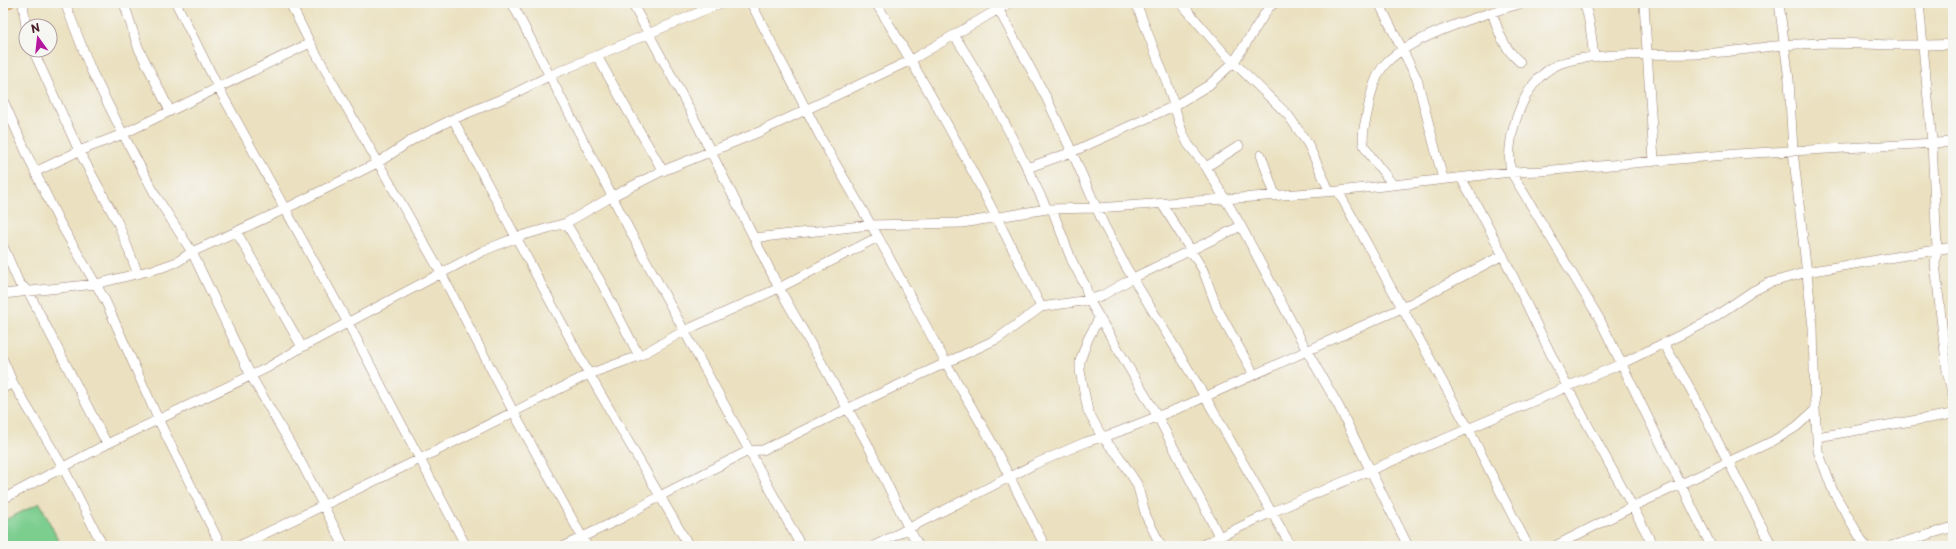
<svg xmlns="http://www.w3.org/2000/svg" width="1956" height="549" viewBox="0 0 1956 549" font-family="'Playpen Sans',sans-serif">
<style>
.green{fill:#7cce8f;stroke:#63765d}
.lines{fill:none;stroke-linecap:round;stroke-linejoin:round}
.minor-casing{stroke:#9a8076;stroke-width:10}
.major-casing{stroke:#9a8076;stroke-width:12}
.minor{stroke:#fff;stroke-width:9}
.major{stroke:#f4c16b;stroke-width:11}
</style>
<rect width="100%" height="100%" fill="#f6f6f2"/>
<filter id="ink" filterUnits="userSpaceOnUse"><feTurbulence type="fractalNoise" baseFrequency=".025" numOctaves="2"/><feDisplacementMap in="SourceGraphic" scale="8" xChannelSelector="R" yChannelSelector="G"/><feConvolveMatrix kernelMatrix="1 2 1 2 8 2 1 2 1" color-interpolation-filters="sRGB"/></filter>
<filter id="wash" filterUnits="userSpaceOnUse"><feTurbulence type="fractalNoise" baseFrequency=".012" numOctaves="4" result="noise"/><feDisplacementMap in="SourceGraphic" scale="16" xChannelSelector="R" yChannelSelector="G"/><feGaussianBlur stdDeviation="0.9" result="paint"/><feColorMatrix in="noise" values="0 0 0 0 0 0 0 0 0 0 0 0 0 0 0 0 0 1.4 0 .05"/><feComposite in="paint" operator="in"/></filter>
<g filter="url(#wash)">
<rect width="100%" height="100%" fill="#ebe1c0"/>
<!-- green -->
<path class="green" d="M 40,503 L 61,546 L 3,546 L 3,521 Z"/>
</g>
<g filter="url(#ink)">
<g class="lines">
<defs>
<path id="minor" d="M 23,3 L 26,27
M 65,3 L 91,70 L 123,134 L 156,196 L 192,252 L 251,376 L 302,464 L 344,546
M 124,3 L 138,47 L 170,111
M 176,3 L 218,87 L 348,323 L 466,546
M 290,3 L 310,43 L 441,273 L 515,415 L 587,546
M 512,3 L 630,231 L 801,546
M 632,3 L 690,110 L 779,288 L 866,441 L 909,529 L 919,546
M 751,3 L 823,142 L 878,237 L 946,363 L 990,439 L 1045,546
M 876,3 C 937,101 991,203 1041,307
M 995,3 L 1046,97 L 1072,152 L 1104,225 L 1126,267 L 1204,395 L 1291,546
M 1136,3 L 1167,83 L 1182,131 L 1188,144 L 1206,167 L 1241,226 L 1307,351 L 1338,405 L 1408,546
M 1181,3 L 1224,53 L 1288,115 L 1308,144 L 1329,190
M 1379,3 L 1417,79 L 1443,179
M 1582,3 C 1590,9 1592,45 1594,57
M 1644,3 L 1654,161
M 1779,3 L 1789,80 L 1793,151 L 1813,327 L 1815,410 L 1818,451 L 1833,491 L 1865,546
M 1919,3 L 1932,142 L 1937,249 L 1935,263 L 1947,371 L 1953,397
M 1492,12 C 1498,31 1504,49 1520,62
M 954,35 C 990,90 1018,149 1047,209
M 33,50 L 79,151 L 118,223 L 138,274
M 597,56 L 629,113 L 663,171
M 3,100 L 35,172 L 60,223 L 105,300 L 159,421 L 221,546
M 453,119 L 589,374 L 689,546
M 1261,155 L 1275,195
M 1206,167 L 1239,146
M 1027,168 L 1072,152 L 1174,106 L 1209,85 L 1234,62 L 1269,7 L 1275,3
M 35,172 L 79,151 L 123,134 L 310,43
M 1461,178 C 1501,245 1531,317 1567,386 C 1595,440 1626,492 1653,546
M 1393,185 C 1386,175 1369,156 1364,145 C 1361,136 1366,119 1368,109 C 1371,93 1375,74 1387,62 C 1412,36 1487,13 1523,3
M 1338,191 L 1468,428 L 1528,546
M 1162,204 L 1203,270 L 1217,308 L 1251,369 L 1253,375
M 1052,209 L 1072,261 L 1085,285 L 1089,300 L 1158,417 L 1219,536
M 566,223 L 602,284 L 639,356
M 236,231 L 302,347
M 754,238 L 870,225 L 962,223 L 1047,209 L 1097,208 L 1338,191 L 1511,172 L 1542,171 L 1737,154 L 1953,142
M 3,246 L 19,283 L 28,291 L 107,444
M 3,294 L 96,284 L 160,268 L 177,262 L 192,252 L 285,209 L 379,162 L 415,138 L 453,119 L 509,96 L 551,75 L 721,3
M 1099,318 L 1088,339 L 1080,361 L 1080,371 L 1088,411 L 1102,437 L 1118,455 L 1137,484 L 1146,516 L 1161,546
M 1664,344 L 1690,388 L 1772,546
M 3,360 L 13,383 L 63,467 L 103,546
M 3,388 L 13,383
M 1817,437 L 1953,414
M 3,499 L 107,444 L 267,368 L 302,347 L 483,251 L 517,237 L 566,223 L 613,196 L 660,172 L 759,132 L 911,60 L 1009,3
M 239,546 L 420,459 L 589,374 L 639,356 L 684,331 L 779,288 L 878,237
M 564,546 L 622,518 L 660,496 L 748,451 L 763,450 L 847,409 L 997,339 L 1041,307 L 1089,300 L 1103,295 L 1133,278 L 1241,226
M 874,546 L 1035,464 L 1086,442 L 1118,432 L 1187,405 L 1402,308 L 1503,255
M 1200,546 L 1272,512 L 1621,364 L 1707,322 L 1753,291 L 1769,283 L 1807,272 L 1953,247
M 1555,546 L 1634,506 L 1773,441 L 1796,427 L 1815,410
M 1711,546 L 1599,318 L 1511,172 C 1504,139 1523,82 1555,66 C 1583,51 1662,55 1696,54 C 1730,53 1764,46 1799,44 C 1850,41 1902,48 1953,44
M 1891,546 L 1953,527"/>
<path id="major" d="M 3,4 L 8,3"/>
</defs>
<!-- minor casing -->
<use href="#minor" class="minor-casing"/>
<!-- major casing -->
<use href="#major" class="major-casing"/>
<!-- minor -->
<use href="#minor" class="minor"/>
<!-- major -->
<use href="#major" class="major"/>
</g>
</g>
<!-- margin -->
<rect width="1956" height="549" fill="none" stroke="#f6f6f2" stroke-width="16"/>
<!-- north arrow -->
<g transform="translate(38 38) rotate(345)"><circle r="19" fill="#f6f6f2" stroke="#b1a0a2"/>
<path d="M0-3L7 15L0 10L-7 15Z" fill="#b5179e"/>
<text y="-6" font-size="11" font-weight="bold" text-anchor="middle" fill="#4a1f2b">N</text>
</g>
</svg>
